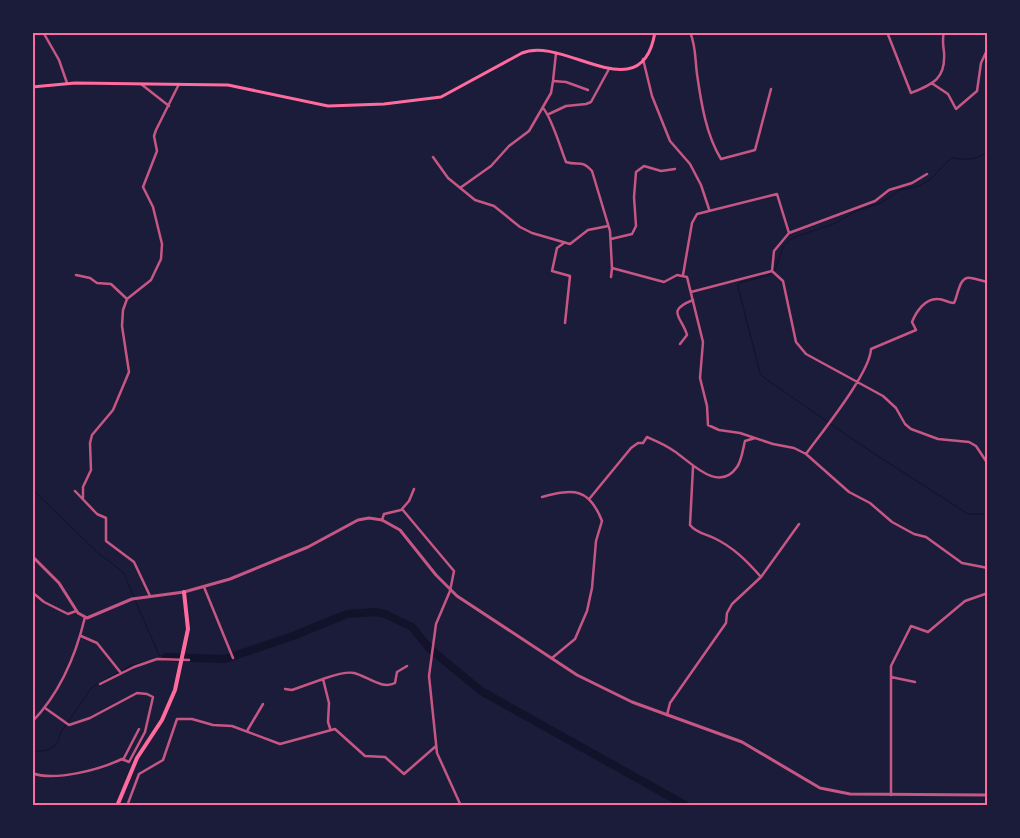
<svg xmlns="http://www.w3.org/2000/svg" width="1020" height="838" viewBox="0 0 1020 838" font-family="'Titillium Web',sans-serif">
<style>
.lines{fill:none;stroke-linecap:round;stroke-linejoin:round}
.stream{stroke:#12122b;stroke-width:1}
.river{stroke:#12122b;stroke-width:8}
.minor{stroke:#c65784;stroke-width:2.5}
.tertiary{stroke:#c65784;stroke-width:3}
.secondary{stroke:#ff6b9d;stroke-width:3}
.primary{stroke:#ff6b9d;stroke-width:4}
.neatline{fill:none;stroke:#ff6b9d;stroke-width:2}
</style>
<rect width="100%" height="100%" fill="#1b1b3a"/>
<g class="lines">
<!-- stream -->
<path class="stream" d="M 988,150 C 977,162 965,159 951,158 L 931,179 L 919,186 L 900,190 L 881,203 L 856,211 L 836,223 L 792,238 L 783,247 L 775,270 L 769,275 L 739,283 L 738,287 L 760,373 L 763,377 L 861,445 L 968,514 L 988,514
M 32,489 L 97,552 L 123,572 L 159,655 L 166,657
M 32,752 L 48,750 L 57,744 L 61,732 L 92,687 L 132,665 L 163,658"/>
<!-- river -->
<path class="river" d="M 166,657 L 225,659 L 293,636 L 347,614 L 376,612 L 385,614 L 412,627 L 429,648 L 481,691 L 687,806"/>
<!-- minor -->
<path class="minor" d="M 43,32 L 59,60 L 67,83
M 690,32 C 696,46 695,59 697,74 C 701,102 706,135 721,159 L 755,150 L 771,89
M 887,32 L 911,93 C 933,84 946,79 944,52 C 943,45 942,39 944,32
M 643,59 L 652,96 L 670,141 L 690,164 L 701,185 L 709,209
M 553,81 L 556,53
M 141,84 L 169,106
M 933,84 L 948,94 L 956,109 L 977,91 L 981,63 L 988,48
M 543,108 C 552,118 560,147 566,162 C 579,166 581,159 592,171 L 610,231 L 612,268 L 664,282 L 677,275 L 687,277 L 703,342 L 700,378 L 707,406 L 708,425 L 719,430 L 740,433 L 773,444 L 794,448 L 806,454 L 849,492 L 870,503 L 892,522 L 914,534 L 926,537 L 962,563 L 988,568
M 549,114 L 566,106 L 586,104 L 591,102 L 609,69
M 433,157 L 448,178 L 475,200 L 494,206 L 520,227 L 532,233 L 570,244 L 588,230 L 608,226
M 460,188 L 491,166 L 509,146 L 529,131 L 551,93 L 553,81 L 566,82 L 588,90
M 611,239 L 632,234 L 636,226 L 634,197 L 636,172 L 644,166 L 661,171 L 675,169
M 564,243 L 557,248 L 552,271 L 570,276 L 565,323
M 772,271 L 783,281 L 796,342 L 806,354 L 883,396 L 896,408 L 905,424 L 911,429 L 938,439 L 969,442 L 976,446 L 988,464
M 772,271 L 774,251 L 789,233 L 875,201 L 889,190 L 912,183 L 927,174
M 76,275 L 90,278 L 97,283 L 111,284 L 127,299
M 683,275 L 692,223 L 697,214 L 777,194 L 789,233
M 611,277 L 612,268
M 691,292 L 772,271
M 680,344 L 687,335 C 682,317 665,311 693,300
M 806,454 C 822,432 870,373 871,349 L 916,330 L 912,322 C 916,312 925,298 938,299 C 944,299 948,303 954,303 C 958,296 959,275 971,278 C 977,279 982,281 988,282
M 693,467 L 690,525 C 696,533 706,534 714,538 C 733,547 747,561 761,577
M 75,491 L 97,514 L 106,518 L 106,541 L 134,562 L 150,596
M 542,497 C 573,489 589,487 602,521 L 596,541 L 592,588 L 587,611 L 575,639 L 552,658
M 83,498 L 83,487 L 91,470 L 90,443 L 92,435 L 113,410 L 129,372 L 122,326 L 123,310 L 127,299 L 151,280 L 161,259 L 162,244 L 153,207 L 143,187 L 157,151 L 154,136 L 156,130 L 179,84
M 590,498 L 631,448 L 638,443 L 643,443 L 647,437 C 656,441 666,445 674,451 C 691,462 718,494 737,467 C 742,460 743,448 745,441 L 755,438
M 402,509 L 454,571 L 450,591 L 436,624 L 429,676 L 437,753 L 461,806
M 382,520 L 384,514 L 401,510 L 409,501 L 414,489
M 204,587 L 233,658
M 32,592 L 44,602 L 68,614 L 76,611
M 81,636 L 97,643 L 121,673
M 891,677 L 915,682
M 100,684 L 134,667 L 157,659 L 189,660
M 285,689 L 292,690 L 323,679
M 667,715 L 670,703 L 726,623 L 727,613 L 732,604 L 761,577 L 799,524
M 32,722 C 60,693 76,655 85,617
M 330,728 L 328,722 L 329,703 L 323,679 C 332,676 345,671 354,673 C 367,676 382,690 395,683 L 397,672 L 407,666
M 247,731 L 263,704
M 123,760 L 139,729
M 32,773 C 55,782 101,769 122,759 L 129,762 L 145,732 L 153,697 L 147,694 L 137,693 L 90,718 L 69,725 L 45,708
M 891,795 L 891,666 L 911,626 L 928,632 L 965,601 L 988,593
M 127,806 L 139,774 L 163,760 L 177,719 L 192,719 L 213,725 L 232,726 L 280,744 L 335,729 L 365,756 L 385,757 L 404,774 L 436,746"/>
<!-- tertiary -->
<path class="tertiary" d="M 32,556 L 59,583 L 78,613 L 87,618 L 132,599 L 184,592 L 230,579 L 308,547 L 358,520 L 369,518 L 382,520 L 400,530 L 436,575 L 457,596 L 577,675 L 632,702 L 742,742 L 820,788 L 850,794 L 988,795"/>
<!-- secondary -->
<path class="secondary" d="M 32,87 L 75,83 L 228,85 L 328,106 L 384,104 L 441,97 L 522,53 C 564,35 642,113 655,32"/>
<!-- primary -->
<path class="primary" d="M 117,806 L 137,758 L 162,720 L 175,690 L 188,629 L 184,592"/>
</g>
<!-- border -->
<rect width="1020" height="838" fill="none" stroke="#1b1b3a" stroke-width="68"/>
<rect x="34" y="34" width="952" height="770" class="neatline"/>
</svg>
